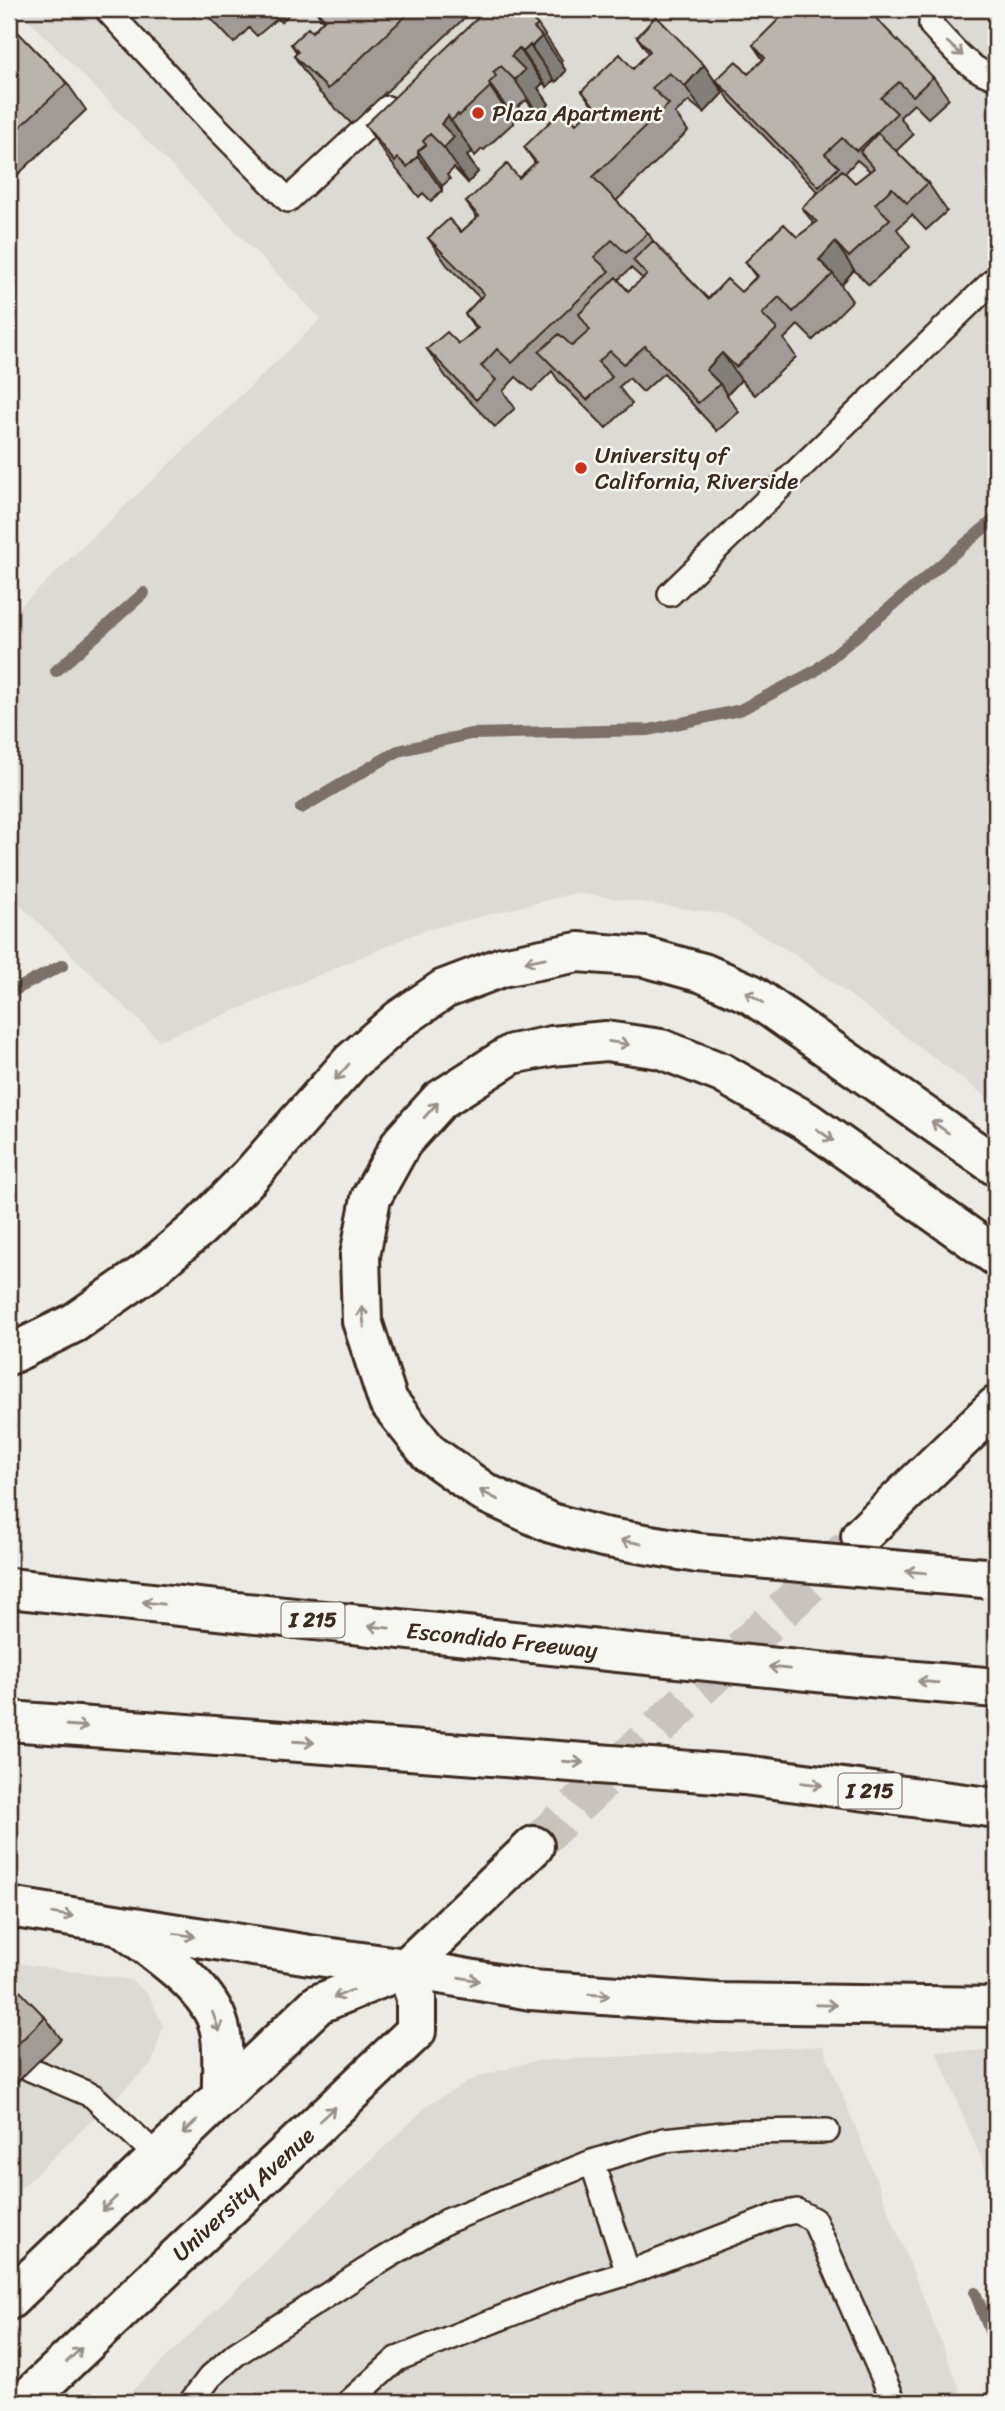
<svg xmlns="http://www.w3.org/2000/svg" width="1005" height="2411" viewBox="0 0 1005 2411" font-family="Sriracha,sans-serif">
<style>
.built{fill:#dcdad4}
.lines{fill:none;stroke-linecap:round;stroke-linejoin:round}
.stream{stroke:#7c7167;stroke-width:12}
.primary-tunnel{stroke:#c8c4bd;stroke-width:38;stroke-dasharray:38 19;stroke-linecap:butt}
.lane-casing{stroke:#3b2a1e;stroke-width:28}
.primary-casing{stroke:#3b2a1e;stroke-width:44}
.highway-casing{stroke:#3b2a1e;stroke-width:44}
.lane{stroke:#f6f6f2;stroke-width:23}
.primary{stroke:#f6f6f2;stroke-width:38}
.highway{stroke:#f6f6f2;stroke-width:38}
.highway-bridge-casing{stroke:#3b2a1e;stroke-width:44;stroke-linecap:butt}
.highway-bridge{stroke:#f6f6f2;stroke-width:38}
.wall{fill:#a09b96;stroke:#3b2a1e;stroke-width:2;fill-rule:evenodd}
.shaded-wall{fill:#827e7a;stroke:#3b2a1e;stroke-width:2}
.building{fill:#bab4ae;stroke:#3b2a1e;stroke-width:2}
.oneway{stroke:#989088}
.poi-dot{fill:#c8321e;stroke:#f6f6f2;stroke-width:2.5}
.labels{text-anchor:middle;stroke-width:5;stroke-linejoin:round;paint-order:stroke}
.shield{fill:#f6f6f2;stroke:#73675e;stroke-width:2}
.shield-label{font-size:21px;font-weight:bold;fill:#3b2a1e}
.poi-label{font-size:23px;fill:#3b2a1e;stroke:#f6f6f2;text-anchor:start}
.street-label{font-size:23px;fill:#3b2a1e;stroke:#f6f6f2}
</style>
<rect width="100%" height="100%" fill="#ebeae5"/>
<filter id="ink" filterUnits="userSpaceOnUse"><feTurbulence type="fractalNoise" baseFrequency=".0143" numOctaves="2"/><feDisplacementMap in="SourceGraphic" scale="14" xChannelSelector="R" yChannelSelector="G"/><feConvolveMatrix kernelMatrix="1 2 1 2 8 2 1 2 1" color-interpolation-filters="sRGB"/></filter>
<g filter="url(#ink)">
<!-- built -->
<path class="built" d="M 18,9 L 996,9 L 996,1104 L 796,955 L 723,914 L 576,893 L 422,931 L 227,1014 L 159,1040 L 9,894 L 9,617 L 321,319 Z
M 9,1962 L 131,1980 L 149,1995 L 163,2026 L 152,2063 L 9,2200 Z
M 823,2046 L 965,2402 L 120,2402 L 429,2104 L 477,2077 L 534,2061 Z
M 936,2051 L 996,2051 L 996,2194 Z"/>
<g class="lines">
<!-- stream -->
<path class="stream" d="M 56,671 L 144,593
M 301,808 L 398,751 L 470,734 L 649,730 L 740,710 L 815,671 L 996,518
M 9,993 L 63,965
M 975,2293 L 996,2346"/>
<!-- primary-tunnel -->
<path class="primary-tunnel" d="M 534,1846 L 849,1547"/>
<defs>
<path id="lane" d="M 106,9 L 210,121 L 288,200 L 387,108
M 932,9 L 931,25 C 948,43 971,73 996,77
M 670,594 L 996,278
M 30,2069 L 93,2096 L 158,2157
M 592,2162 L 628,2273
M 191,2402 L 210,2377 L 236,2354 L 366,2270 L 447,2221 L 592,2162 L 664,2140 L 743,2132 L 827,2131
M 349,2402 L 397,2359 L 569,2291 L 628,2273 L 781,2214 L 797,2211 L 814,2220 L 894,2402"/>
<path id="primary" d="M 861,1536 L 996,1406
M 9,2300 L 318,2004 L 406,1968 L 534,1846
M 24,2402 L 416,2031 L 416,1998 L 406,1968"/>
<path id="highway" d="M 9,1355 L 74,1323 L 147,1272 L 200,1227 L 250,1176 L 351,1062 L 399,1020 L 444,989 L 502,967 L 578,952 L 645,957 L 703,973 L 751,994 L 996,1166
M 698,1553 L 603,1537 L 551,1523 L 485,1493 L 429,1453 L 388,1401 L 362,1321 L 360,1256 L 371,1198 L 402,1142 L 440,1100 L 512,1054 L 552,1046 L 606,1041 L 661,1049 L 722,1073 L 806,1121 L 996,1256
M 9,1588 L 618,1652
M 847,1675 L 996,1688
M 9,1721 L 505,1757
M 744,1775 L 996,1808
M 9,1907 L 310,1955 L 406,1968 L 531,1990 L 718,2003 L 996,2007
M 122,1927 C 154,1952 208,1985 219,2026 C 225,2047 221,2075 222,2097"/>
</defs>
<!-- lane casing -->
<use href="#lane" class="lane-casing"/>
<!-- primary casing -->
<use href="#primary" class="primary-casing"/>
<!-- highway casing -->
<use href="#highway" class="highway-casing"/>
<!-- lane -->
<use href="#lane" class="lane"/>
<!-- primary -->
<use href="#primary" class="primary"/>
<!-- highway -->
<use href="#highway" class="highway"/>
<defs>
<path id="highway-bridge" d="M 698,1553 L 984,1578
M 618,1652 L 847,1675
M 505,1757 L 744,1775"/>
</defs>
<!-- highway-bridge casing -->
<use href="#highway-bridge" class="highway-bridge-casing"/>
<!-- highway-bridge -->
<use href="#highway-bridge" class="highway-bridge"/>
</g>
<!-- wall -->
<path class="wall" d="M 186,9 L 294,9 L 281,22 L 277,19 L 257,36 L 249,28 L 234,43 L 203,10 L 194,17 Z
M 314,9 L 474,9 L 352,124 L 318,91 L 294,56 L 297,53 L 291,44 L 312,32 L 323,21 Z
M 807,19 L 933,77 L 949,99 L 928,118 L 914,104 L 900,117 L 913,135 L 896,151 L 928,183 L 947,211 L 926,230 L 912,215 L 897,229 L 910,247 L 869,285 L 854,270 L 841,285 L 852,301 L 813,340 L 798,325 L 784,339 L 796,357 L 755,395 L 741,380 L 727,395 L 739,412 L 717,431 L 664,373 L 643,392 L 629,378 L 619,387 L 632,404 L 606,428 L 558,380 L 552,371 L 532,391 L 516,377 L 503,391 L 515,408 L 495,427 L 446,377 L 427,349 L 459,344 L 476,329 L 465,314 L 480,298 L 447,265 L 428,238 L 461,232 L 477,218 L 466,202 L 519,178 L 535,163 L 524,147 L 576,124 L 593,107 L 582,91 L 633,69 L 648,53 L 637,37 L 704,65 L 723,93 L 704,113 L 689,101 L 675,113 L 688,131 L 616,201 L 648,233 L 653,241 L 708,299 L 741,292 L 756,277 L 745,262 L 797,237 L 814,224 L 802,208 L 818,192 L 731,102 L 716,80 L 748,74 L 763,60 L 753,45 ZM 857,160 L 870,171 L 855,183 L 845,173 ZM 631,268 L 643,279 L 628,291 L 618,280 Z
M 9,23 L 67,83 L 86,110 L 9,183 Z
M 538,25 L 562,60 L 560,62 L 566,71 L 556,82 L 554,80 L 547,87 L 543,83 L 538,88 L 549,104 L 539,115 L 526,100 L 518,107 L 521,111 L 514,118 L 514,122 L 484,150 L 482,149 L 475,156 L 472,151 L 467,156 L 478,172 L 468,183 L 454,168 L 447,175 L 450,179 L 442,186 L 442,190 L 431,201 L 423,193 L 419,197 L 389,160 L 365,125 Z
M 9,1986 L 45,2017 L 61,2039 L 9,2090 Z"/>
<!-- shaded-wall -->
<path class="shaded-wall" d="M 272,9 L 294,9 L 281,22 Z
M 542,36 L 566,71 L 556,82 L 531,47 Z
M 530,45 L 554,80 L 547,87 L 523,52 Z
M 519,48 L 543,83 L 538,88 L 549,104 L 539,115 L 515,80 L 511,56 Z
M 704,65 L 723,93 L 704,113 L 685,86 Z
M 489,83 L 514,118 L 514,122 L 490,87 Z
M 448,116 L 472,151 L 467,156 L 478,172 L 468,183 L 444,148 L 441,124 Z
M 418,151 L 442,186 L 442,190 L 418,156 Z
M 835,242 L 854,270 L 841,285 L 833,274 L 819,260 Z
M 722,353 L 741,380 L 727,395 L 720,384 L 706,370 Z"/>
<!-- building -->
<path class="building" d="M 315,9 L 413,9 L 328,89 L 294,56 L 298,52 L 291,44 L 308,28 L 312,32 L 325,19 Z
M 487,9 L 517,9 L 519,10 L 522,9 L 538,25 L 534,28 L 542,36 L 531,47 L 530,45 L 523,52 L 519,48 L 511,56 L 525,70 L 515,80 L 501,66 L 493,72 L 496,76 L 489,83 L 490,87 L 459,116 L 458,114 L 451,121 L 448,116 L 441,124 L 454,137 L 444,148 L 430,134 L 423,141 L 426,145 L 418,151 L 418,156 L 407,167 L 398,158 L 395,162 L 365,125 Z
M 789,9 L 797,9 L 807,19 L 819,9 L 867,9 L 933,77 L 913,96 L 899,82 L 881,98 L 897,113 L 857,151 L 842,138 L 825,154 L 839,167 L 819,187 L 716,80 L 736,61 L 748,74 L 765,58 L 753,45 Z
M 656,16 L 704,65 L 685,86 L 669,73 L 652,88 L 669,104 L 593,177 L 648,233 L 626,253 L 612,240 L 594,257 L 609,271 L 512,363 L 497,349 L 481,366 L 496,380 L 476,400 L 427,349 L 447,332 L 459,344 L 478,328 L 465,314 L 484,294 L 428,238 L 449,219 L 461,232 L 479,216 L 466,202 L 507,164 L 519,178 L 536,162 L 524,147 L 563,109 L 576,124 L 594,106 L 582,91 L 620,54 L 633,69 L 650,51 L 637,37 Z
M 9,23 L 67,83 L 9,137 Z
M 878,133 L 928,183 L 907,203 L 892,188 L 875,204 L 890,219 L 849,257 L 835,242 L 819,260 L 833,274 L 793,312 L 779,297 L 762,314 L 777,329 L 736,367 L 722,353 L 706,370 L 720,384 L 698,403 L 645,346 L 624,364 L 610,351 L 598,362 L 612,377 L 587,400 L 539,352 L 559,334 L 572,346 L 590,330 L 579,314 L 616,277 L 628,291 L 647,275 L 633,260 L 653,241 L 708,299 L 727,279 L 741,292 L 758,276 L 745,262 L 784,224 L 797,237 L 817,222 L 802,208 L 842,170 L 855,183 L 874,168 L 860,152 Z
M 12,1983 L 45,2017 L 9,2053 L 9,1986 Z"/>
<!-- one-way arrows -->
<defs><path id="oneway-shaft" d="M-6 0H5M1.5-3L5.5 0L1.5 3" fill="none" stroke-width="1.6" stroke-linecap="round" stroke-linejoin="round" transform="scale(1.75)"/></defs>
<g class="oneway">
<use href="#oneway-shaft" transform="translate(955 49) rotate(42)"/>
<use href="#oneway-shaft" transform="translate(535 960) rotate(169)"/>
<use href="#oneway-shaft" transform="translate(754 997) rotate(-149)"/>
<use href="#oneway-shaft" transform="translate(619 1043) rotate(9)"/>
<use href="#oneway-shaft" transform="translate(342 1072) rotate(131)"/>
<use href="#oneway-shaft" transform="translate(431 1110) rotate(-48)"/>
<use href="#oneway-shaft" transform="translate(940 1127) rotate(-145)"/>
<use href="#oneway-shaft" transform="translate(825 1135) rotate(35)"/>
<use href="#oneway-shaft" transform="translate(363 1317) rotate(-97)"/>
<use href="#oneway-shaft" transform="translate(489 1495) rotate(-152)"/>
<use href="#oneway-shaft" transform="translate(631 1542) rotate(-170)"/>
<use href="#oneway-shaft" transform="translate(916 1572) rotate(-175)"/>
<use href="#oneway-shaft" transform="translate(153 1603) rotate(-174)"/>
<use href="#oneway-shaft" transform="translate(379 1627) rotate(-174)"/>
<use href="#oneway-shaft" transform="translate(779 1668) rotate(-174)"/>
<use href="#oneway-shaft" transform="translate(928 1682) rotate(-175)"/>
<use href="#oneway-shaft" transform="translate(77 1726) rotate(4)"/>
<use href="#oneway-shaft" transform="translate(304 1742) rotate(4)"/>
<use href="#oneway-shaft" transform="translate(573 1762) rotate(4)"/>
<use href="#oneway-shaft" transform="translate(812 1784) rotate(7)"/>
<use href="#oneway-shaft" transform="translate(63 1915) rotate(9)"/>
<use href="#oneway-shaft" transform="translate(185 1935) rotate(9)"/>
<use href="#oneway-shaft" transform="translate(469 1979) rotate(10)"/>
<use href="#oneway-shaft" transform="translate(343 1994) rotate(158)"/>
<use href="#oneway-shaft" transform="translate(599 1995) rotate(4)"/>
<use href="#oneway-shaft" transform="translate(826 2005) rotate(1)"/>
<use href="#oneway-shaft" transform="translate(216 2022) rotate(70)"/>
<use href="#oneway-shaft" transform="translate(327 2114) rotate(-43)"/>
<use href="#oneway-shaft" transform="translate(190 2127) rotate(136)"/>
<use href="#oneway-shaft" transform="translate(109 2204) rotate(136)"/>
<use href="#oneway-shaft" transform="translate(74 2355) rotate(-43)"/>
</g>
</g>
<!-- markers -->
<g class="poi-dot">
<circle cx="478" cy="113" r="7"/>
<circle cx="581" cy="468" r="7"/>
</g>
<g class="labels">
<!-- shield labels -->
<g class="shield">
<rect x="281.5" y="1602.5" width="63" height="35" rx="5"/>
<rect x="838.5" y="1773.5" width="63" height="35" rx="5"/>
</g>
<g class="shield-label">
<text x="313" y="1627">I 215</text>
<text x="870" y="1798">I 215</text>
</g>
<!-- poi labels -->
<g class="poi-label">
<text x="492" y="121">Plaza Apartment</text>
<text x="595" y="463">University of<tspan x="595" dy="26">California, Riverside</tspan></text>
</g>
<!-- street labels -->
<g class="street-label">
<text transform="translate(502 1640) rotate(6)" y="8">Escondido Freeway</text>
<text transform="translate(243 2194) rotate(-43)" y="8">University Avenue</text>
</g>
</g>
<!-- margin -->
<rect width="1005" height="2411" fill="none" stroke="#f6f6f2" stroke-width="35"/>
<rect x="18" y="18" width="970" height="2376" fill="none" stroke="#3b2a1e" stroke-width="2.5" filter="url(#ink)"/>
</svg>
